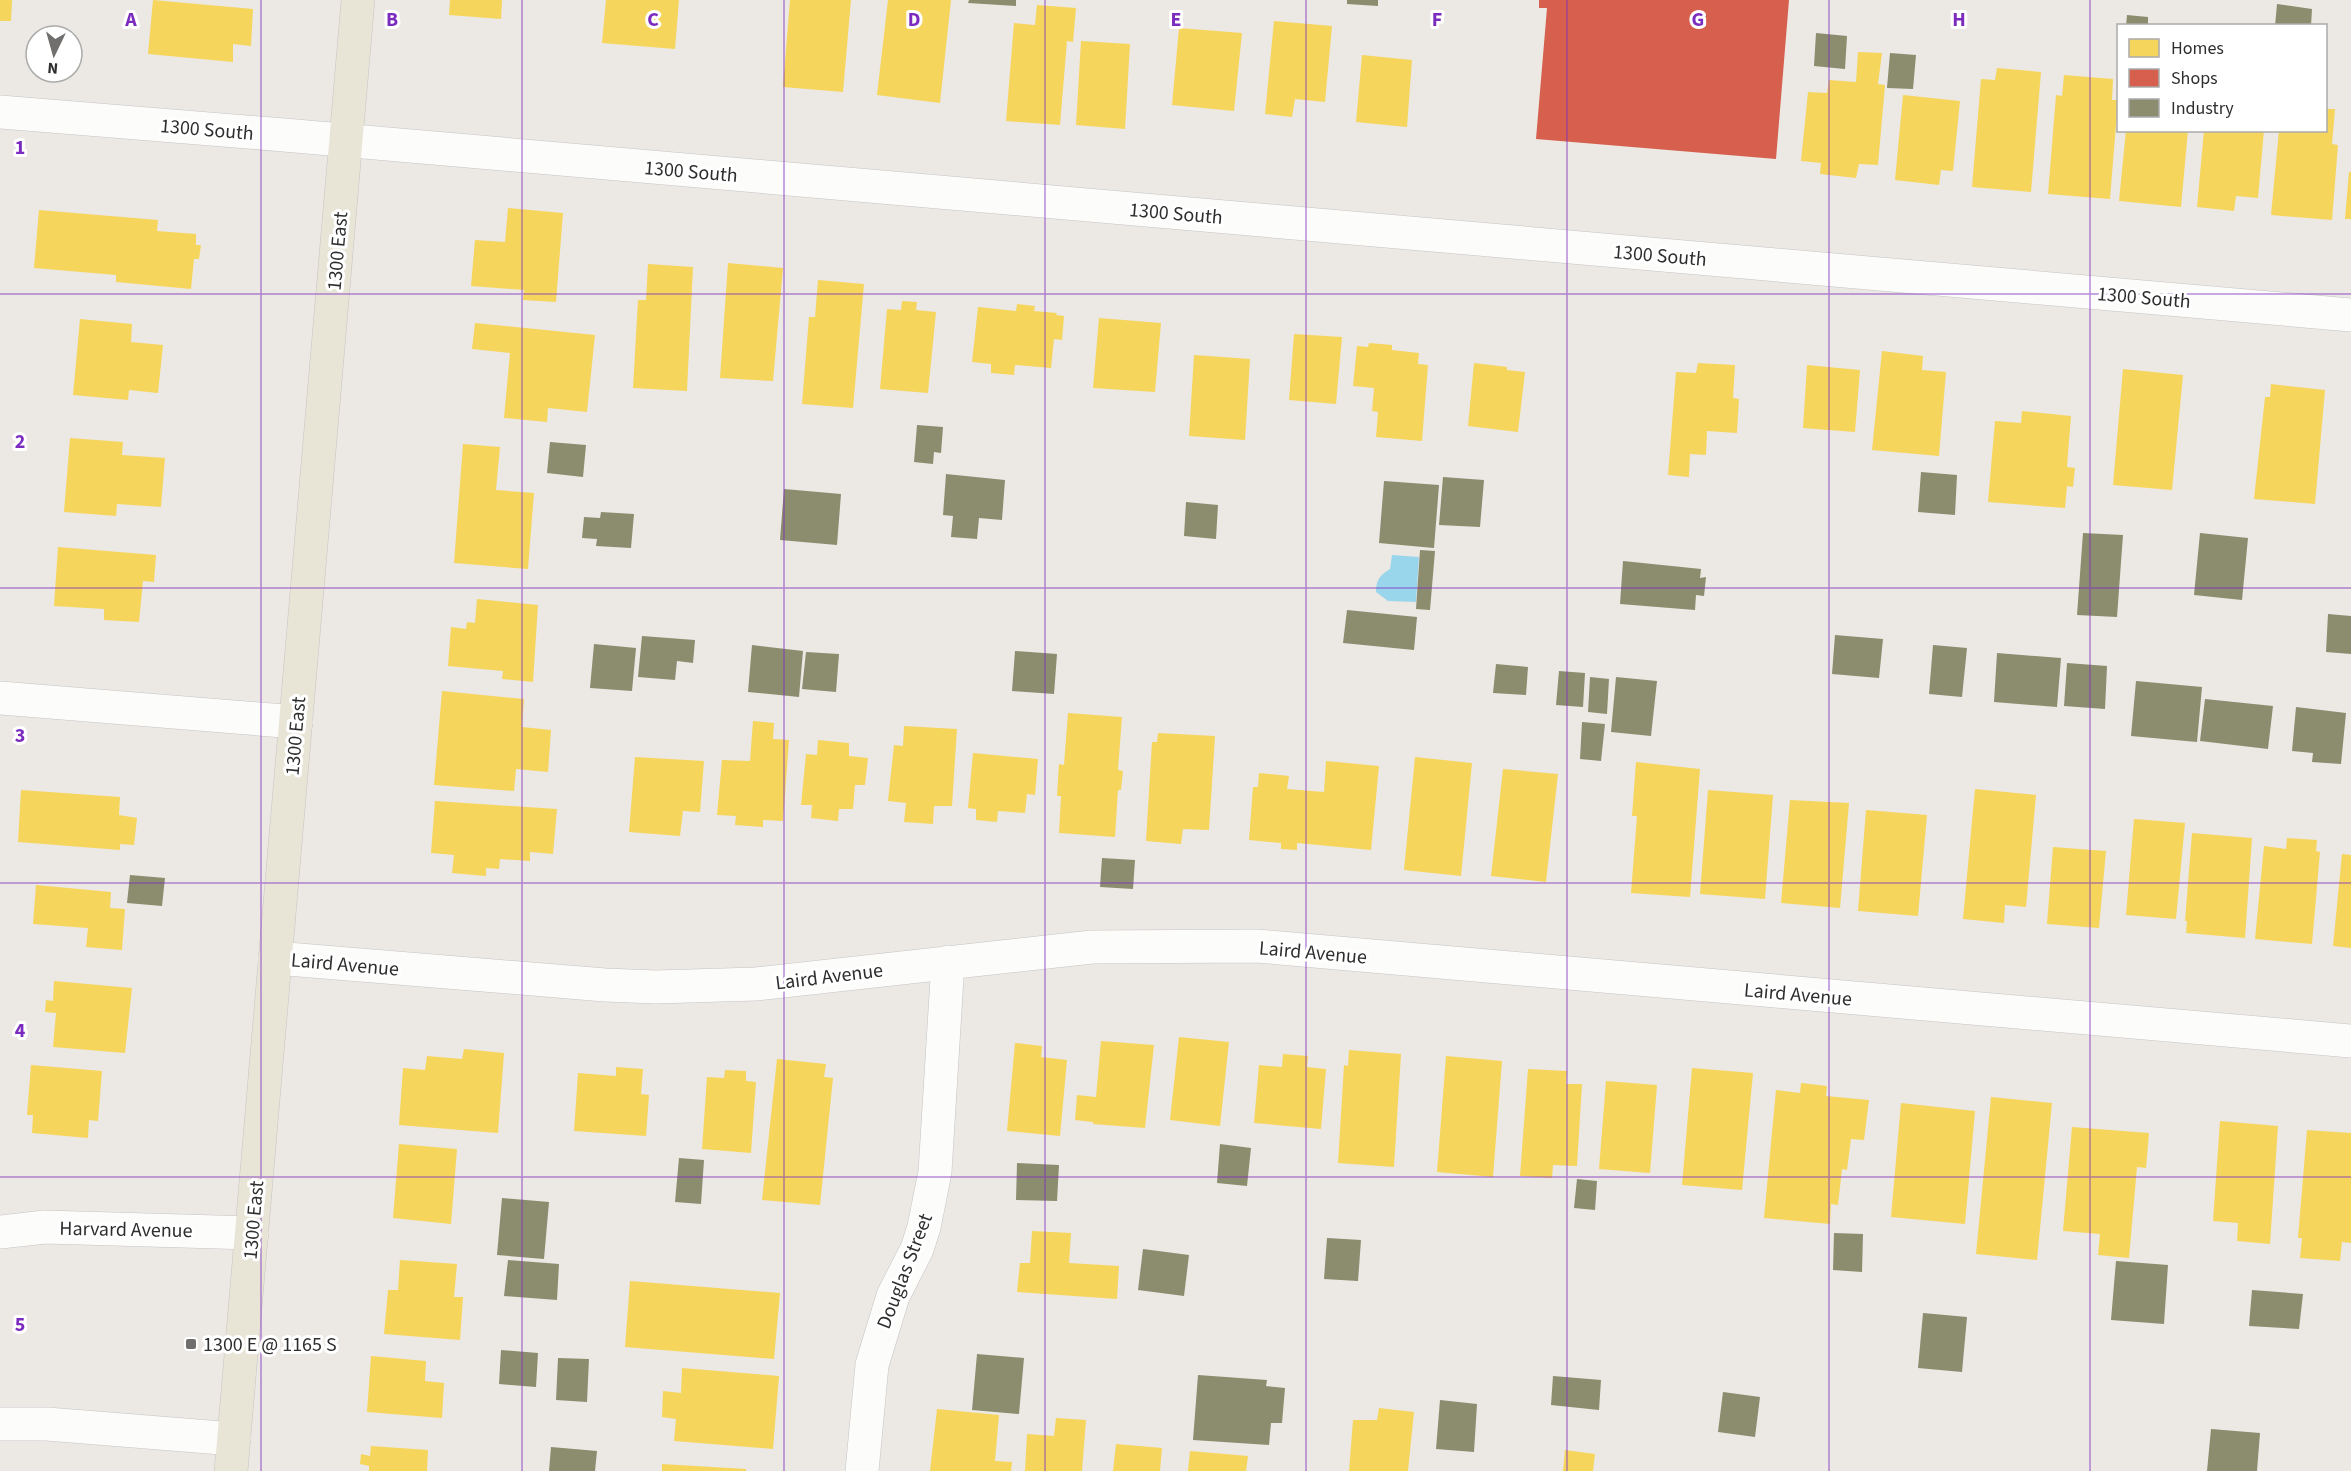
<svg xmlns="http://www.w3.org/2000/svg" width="2351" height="1471" viewBox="0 0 2351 1471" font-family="'Source Sans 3',sans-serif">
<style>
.water{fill:#99d6ec}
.homes{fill:#f6d55c}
.shops{fill:#d6604d}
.industry{fill:#8c8c6e}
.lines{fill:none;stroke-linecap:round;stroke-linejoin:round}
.minor-casing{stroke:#c5c4c5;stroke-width:34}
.major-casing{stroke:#c6c5c4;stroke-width:34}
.minor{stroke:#fcfcfb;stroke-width:33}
.major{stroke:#e8e4d6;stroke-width:33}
.grid{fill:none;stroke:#7b2cbf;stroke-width:1.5;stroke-opacity:0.55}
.poi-dot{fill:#706f6e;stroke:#fff;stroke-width:2}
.labels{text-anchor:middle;stroke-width:6;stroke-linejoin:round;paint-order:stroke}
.street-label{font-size:20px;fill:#2e2e2e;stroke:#fff}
.poi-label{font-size:20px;fill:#2e2e2e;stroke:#fff;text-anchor:start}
.grid-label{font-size:20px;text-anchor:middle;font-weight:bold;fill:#7b2cbf;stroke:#fff;stroke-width:6;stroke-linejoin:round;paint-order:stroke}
</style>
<rect width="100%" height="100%" fill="#ece8e4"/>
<!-- water -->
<path class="water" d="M 1392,555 L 1419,557 L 1416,602 L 1388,601 L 1376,592 C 1376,580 1380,575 1390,569 Z"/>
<!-- homes -->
<path class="homes" d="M 0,0 L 12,0 L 11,21 L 0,21 Z
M 153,0 L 253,9 L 251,46 L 233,44 L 233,62 L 148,54 Z
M 450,0 L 502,0 L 501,19 L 449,15 Z
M 606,0 L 679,0 L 675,49 L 602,43 Z
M 790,0 L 851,0 L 843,92 L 783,87 Z
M 888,0 L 951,0 L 940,103 L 877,95 Z
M 1037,5 L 1076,8 L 1073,42 L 1067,41 L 1060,125 L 1006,121 L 1014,23 L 1035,25 Z
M 1274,21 L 1332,26 L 1325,102 L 1295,99 L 1292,117 L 1265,114 Z
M 1179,28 L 1242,33 L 1234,111 L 1172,105 Z
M 1081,41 L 1130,44 L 1125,129 L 1076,125 Z
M 1858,52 L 1882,53 L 1878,84 L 1885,85 L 1878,165 L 1859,164 L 1856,178 L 1820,174 L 1821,163 L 1801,161 L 1808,92 L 1827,93 L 1829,80 L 1856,82 Z
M 1362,55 L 1412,60 L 1407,127 L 1356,122 Z
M 1997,68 L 2041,72 L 2031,192 L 1972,187 L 1981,79 L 1995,80 Z
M 2064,75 L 2113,79 L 2112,100 L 2118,100 L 2110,199 L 2048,194 L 2056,95 L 2062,96 Z
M 1903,95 L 1960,101 L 1953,171 L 1941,170 L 1939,185 L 1895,180 Z
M 2326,109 L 2335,109 L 2332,144 L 2338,145 L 2332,220 L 2271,215 L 2279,130 L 2326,130 Z
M 2126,130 L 2188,130 L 2181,207 L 2119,201 Z
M 2204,130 L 2264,130 L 2258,198 L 2236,196 L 2234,211 L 2197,207 Z
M 2349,172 L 2351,172 L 2351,219 L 2345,219 Z
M 508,208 L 563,213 L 556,302 L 523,300 L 524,290 L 471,286 L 475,240 L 505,242 Z
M 39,210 L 158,220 L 157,231 L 196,234 L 196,245 L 201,245 L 199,259 L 194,259 L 191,289 L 116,282 L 116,275 L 34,268 Z
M 728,263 L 783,268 L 773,381 L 720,378 Z
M 648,264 L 693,267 L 687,391 L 633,388 L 638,300 L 646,300 Z
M 818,280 L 864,284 L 853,408 L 802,404 L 809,317 L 815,317 Z
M 902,301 L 917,302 L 916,310 L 936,312 L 928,393 L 880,389 L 887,309 L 901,310 Z
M 1017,304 L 1035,306 L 1034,311 L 1057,313 L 1056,315 L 1064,316 L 1062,340 L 1054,339 L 1051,368 L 1015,365 L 1014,375 L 991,373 L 991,364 L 972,362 L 978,307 L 1016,311 Z
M 1099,318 L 1161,323 L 1155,392 L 1093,388 Z
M 80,319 L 132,324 L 131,342 L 163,345 L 158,393 L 129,390 L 128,400 L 73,395 Z
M 475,323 L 595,335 L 587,412 L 548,408 L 547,422 L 504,418 L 510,353 L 472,349 Z
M 1294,334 L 1342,337 L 1336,404 L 1289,400 Z
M 1369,343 L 1392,345 L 1392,350 L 1419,353 L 1418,364 L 1428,365 L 1422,441 L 1376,437 L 1378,412 L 1372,411 L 1374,388 L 1353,386 L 1357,346 L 1368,347 Z
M 1882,351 L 1923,356 L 1922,370 L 1946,372 L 1939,456 L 1872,450 Z
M 1194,355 L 1250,359 L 1245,440 L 1189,436 Z
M 1474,363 L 1507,367 L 1507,370 L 1525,372 L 1518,432 L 1468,426 Z
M 1698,363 L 1735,365 L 1733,398 L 1739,399 L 1737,433 L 1707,431 L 1706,455 L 1690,454 L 1689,477 L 1668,475 L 1676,372 L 1696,373 Z
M 1807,365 L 1860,370 L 1855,432 L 1803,428 Z
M 2123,369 L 2183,375 L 2172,490 L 2113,485 Z
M 2271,384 L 2325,390 L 2315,504 L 2254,499 L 2265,397 L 2270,397 Z
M 2022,411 L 2071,416 L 2067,467 L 2075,468 L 2073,487 L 2067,486 L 2065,508 L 1988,502 L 1995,421 L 2021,423 Z
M 70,438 L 123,442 L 122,455 L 165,458 L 161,507 L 117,504 L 116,516 L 64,512 Z
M 463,444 L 500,447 L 496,490 L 534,493 L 528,569 L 454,563 Z
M 58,547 L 156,555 L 154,582 L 143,581 L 139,622 L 104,620 L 104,609 L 54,606 Z
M 477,599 L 538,605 L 533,682 L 502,679 L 503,671 L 448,666 L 451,627 L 466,629 L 467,622 L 475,623 Z
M 442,691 L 524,699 L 522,727 L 551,730 L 548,772 L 516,769 L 514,791 L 434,785 Z
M 1068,713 L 1122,717 L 1118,770 L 1123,771 L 1121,790 L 1118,790 L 1115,837 L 1059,833 L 1061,796 L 1057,796 L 1059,764 L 1064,765 Z
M 753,721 L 774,723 L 773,739 L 789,740 L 783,821 L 763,820 L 763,827 L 735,825 L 736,816 L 717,815 L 722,760 L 750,761 Z
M 904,726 L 957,729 L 952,806 L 934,806 L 933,824 L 904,822 L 906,803 L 888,801 L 894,745 L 903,746 Z
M 1158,733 L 1215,736 L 1209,830 L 1183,829 L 1181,844 L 1146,841 L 1152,742 L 1157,742 Z
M 818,740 L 849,743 L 849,756 L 868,758 L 865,785 L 855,785 L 853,809 L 839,809 L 838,821 L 811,818 L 812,805 L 801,805 L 806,754 L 817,755 Z
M 973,753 L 1038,759 L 1035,795 L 1027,794 L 1025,813 L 998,811 L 997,822 L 976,820 L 976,809 L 968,808 Z
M 635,757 L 704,761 L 700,812 L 683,811 L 680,836 L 629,832 Z
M 1415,757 L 1472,763 L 1461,876 L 1404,870 Z
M 1326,761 L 1379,766 L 1371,850 L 1297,843 L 1297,850 L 1281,849 L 1281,843 L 1249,840 L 1253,787 L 1258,787 L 1259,773 L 1289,776 L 1287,789 L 1324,792 Z
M 1636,762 L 1700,769 L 1690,897 L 1631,893 L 1637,816 L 1632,816 Z
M 1503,769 L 1558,774 L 1546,882 L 1491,876 Z
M 1975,789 L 2036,795 L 2026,907 L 2005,905 L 2004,923 L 1963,919 Z
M 21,790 L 120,797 L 119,815 L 137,818 L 134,845 L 120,844 L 120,850 L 18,842 Z
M 1708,790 L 1773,795 L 1765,899 L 1700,894 Z
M 1790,800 L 1849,803 L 1840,908 L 1781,903 Z
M 435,801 L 557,809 L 553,854 L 530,852 L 530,861 L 500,859 L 499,869 L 486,868 L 486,876 L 452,873 L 454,855 L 431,853 Z
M 1866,810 L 1927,815 L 1918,916 L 1858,911 Z
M 2134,819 L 2185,823 L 2176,919 L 2126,915 Z
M 2192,833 L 2252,838 L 2245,938 L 2186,933 L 2187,921 L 2185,921 Z
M 2287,838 L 2317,840 L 2316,851 L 2320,852 L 2312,944 L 2255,939 L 2264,846 L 2286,849 Z
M 2053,847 L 2106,851 L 2099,928 L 2047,924 Z
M 2342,854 L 2351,855 L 2351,948 L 2333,946 Z
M 36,885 L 111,892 L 110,908 L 125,909 L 122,950 L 86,947 L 88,928 L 33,924 Z
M 54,981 L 132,988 L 125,1053 L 53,1047 L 56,1013 L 45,1012 L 46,1000 L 53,1001 Z
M 1179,1037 L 1229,1042 L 1220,1126 L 1170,1120 Z
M 1101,1041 L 1154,1045 L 1145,1128 L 1093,1124 L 1093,1122 L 1075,1120 L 1077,1095 L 1096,1097 Z
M 1015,1043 L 1042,1046 L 1041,1057 L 1067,1060 L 1060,1136 L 1007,1131 Z
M 464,1049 L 504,1053 L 498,1133 L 399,1125 L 403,1068 L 425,1070 L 427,1056 L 462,1059 Z
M 1349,1050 L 1401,1054 L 1394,1167 L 1338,1163 L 1344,1065 L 1348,1066 Z
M 1283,1054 L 1308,1056 L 1307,1067 L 1326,1069 L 1321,1129 L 1254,1123 L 1259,1065 L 1282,1067 Z
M 1446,1056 L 1502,1061 L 1493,1177 L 1437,1172 Z
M 777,1059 L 826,1064 L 824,1077 L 833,1078 L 820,1205 L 762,1200 Z
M 31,1065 L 102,1071 L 98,1121 L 89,1120 L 88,1138 L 32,1133 L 33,1115 L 27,1115 Z
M 616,1067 L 643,1069 L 641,1094 L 649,1095 L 646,1136 L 574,1131 L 578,1073 L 616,1076 Z
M 1692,1068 L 1753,1073 L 1742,1190 L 1682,1185 Z
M 1528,1069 L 1567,1071 L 1566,1084 L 1582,1084 L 1577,1166 L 1553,1165 L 1552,1178 L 1520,1176 Z
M 725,1070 L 746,1071 L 746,1081 L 756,1082 L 751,1153 L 702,1149 L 707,1077 L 724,1078 Z
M 1606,1081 L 1657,1085 L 1650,1173 L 1599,1169 Z
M 1801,1083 L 1827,1086 L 1826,1096 L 1869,1100 L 1864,1140 L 1851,1139 L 1847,1170 L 1842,1169 L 1838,1205 L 1831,1204 L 1830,1224 L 1764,1218 L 1776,1090 L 1800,1093 Z
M 1991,1097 L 2052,1103 L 2037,1260 L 1976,1254 Z
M 1901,1103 L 1975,1111 L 1965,1224 L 1891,1217 Z
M 2220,1121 L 2278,1126 L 2270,1244 L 2237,1241 L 2238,1223 L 2213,1221 Z
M 2072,1127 L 2149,1133 L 2146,1168 L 2137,1167 L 2129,1258 L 2098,1255 L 2100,1234 L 2063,1231 Z
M 2307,1130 L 2351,1133 L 2351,1243 L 2342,1242 L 2340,1261 L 2300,1258 L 2302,1238 L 2298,1238 Z
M 399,1144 L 457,1149 L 451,1224 L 393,1218 Z
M 1032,1231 L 1071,1233 L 1069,1263 L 1119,1266 L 1117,1299 L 1017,1292 L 1020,1263 L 1030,1263 Z
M 400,1260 L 457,1264 L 454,1297 L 463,1297 L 460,1340 L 384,1334 L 388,1290 L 398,1290 Z
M 630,1281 L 780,1293 L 774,1359 L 625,1347 Z
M 371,1356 L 426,1361 L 425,1381 L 444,1383 L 442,1418 L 367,1412 Z
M 682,1368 L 779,1376 L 773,1449 L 674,1441 L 676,1419 L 662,1417 L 663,1391 L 681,1393 Z
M 1379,1408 L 1414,1412 L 1408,1471 L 1349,1471 L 1353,1420 L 1377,1420 Z
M 937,1409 L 999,1415 L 995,1461 L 1012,1462 L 1011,1471 L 930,1471 Z
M 1056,1418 L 1086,1420 L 1082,1471 L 1025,1471 L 1027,1434 L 1054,1436 Z
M 1116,1444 L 1162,1448 L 1160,1471 L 1113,1471 Z
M 371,1446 L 428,1450 L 427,1471 L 369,1471 L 369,1466 L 360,1464 L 361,1454 L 370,1456 Z
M 1565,1450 L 1595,1454 L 1593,1471 L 1563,1471 Z
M 1190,1451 L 1248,1456 L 1246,1471 L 1188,1471 Z
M 662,1464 L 746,1469 L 746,1471 L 662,1471 Z"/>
<!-- shops -->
<path class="shops" d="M 1539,0 L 1789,0 L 1776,159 L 1536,139 L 1547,8 L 1539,8 Z"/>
<!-- industry -->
<path class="industry" d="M 969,0 L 1016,0 L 1016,6 L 968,3 Z
M 1347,0 L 1378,0 L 1378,6 L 1347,4 Z
M 2277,4 L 2312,9 L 2311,26 L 2275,26 Z
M 2127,15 L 2148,17 L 2148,26 L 2126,26 Z
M 1816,33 L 1847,36 L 1845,69 L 1814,66 Z
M 1890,53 L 1916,55 L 1913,89 L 1887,88 Z
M 917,425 L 943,427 L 941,453 L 934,452 L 933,464 L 914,462 Z
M 550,442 L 586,445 L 583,477 L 547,473 Z
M 1921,472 L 1957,475 L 1955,515 L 1918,512 Z
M 946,474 L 1005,480 L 1002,520 L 979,518 L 977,539 L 951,537 L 953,516 L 943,515 Z
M 1443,477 L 1484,480 L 1480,527 L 1439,525 Z
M 1384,481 L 1439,485 L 1434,548 L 1379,543 Z
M 784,489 L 841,494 L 837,545 L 780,540 Z
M 1186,502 L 1218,505 L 1216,539 L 1184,536 Z
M 601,512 L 634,514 L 631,548 L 596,546 L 597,539 L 582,538 L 584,517 L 600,518 Z
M 2083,533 L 2123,535 L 2117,617 L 2077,615 Z
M 2200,533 L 2248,538 L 2242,600 L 2194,595 Z
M 1420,550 L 1435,551 L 1430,610 L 1416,609 Z
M 1623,561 L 1701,569 L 1700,578 L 1706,577 L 1704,596 L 1696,595 L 1695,610 L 1620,604 Z
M 1347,610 L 1417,617 L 1414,650 L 1343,643 Z
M 2328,614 L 2351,616 L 2351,654 L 2326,652 Z
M 1835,635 L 1883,639 L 1879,678 L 1832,674 Z
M 642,636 L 695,640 L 693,663 L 677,661 L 675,680 L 638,677 Z
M 594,644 L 636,648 L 632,691 L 590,688 Z
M 752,645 L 803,651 L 799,697 L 748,692 Z
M 1933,645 L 1967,648 L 1962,697 L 1929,694 Z
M 1015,651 L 1057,654 L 1054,694 L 1012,691 Z
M 806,652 L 839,654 L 836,692 L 802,689 Z
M 1997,653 L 2061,658 L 2057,707 L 1994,702 Z
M 2067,663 L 2107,666 L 2105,709 L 2064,706 Z
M 1496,664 L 1528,667 L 1526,695 L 1493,693 Z
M 1559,671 L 1585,673 L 1583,707 L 1556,705 Z
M 1590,677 L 1609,679 L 1607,714 L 1588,712 Z
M 1616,677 L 1657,681 L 1651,736 L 1611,732 Z
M 2136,681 L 2202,687 L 2197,742 L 2131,736 Z
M 2205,699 L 2273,706 L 2268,749 L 2200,741 Z
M 2296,707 L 2346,713 L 2341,764 L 2312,762 L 2313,753 L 2292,751 Z
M 1582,722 L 1605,724 L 1601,761 L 1580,759 Z
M 1102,858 L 1135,860 L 1133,889 L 1100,887 Z
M 130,875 L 165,878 L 162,906 L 127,903 Z
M 1220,1144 L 1251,1148 L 1247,1186 L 1217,1183 Z
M 679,1158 L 704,1160 L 701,1204 L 675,1202 Z
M 1017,1163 L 1059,1165 L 1057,1201 L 1016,1200 Z
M 1577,1179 L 1597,1181 L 1595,1210 L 1574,1208 Z
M 502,1198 L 549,1202 L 544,1259 L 497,1255 Z
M 1834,1233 L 1863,1234 L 1862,1272 L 1833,1270 Z
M 1327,1238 L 1361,1240 L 1358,1281 L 1324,1279 Z
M 1143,1249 L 1189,1255 L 1184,1296 L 1138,1290 Z
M 508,1260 L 559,1264 L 557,1300 L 504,1296 Z
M 2116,1261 L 2168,1265 L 2164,1324 L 2111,1320 Z
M 2252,1290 L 2303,1294 L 2299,1329 L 2249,1326 Z
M 1923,1313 L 1967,1317 L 1962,1372 L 1918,1368 Z
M 501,1350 L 538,1353 L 536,1387 L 499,1384 Z
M 977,1354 L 1024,1358 L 1019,1414 L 972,1410 Z
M 558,1358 L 589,1359 L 587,1402 L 556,1400 Z
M 1198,1375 L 1267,1380 L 1266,1386 L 1285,1388 L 1282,1423 L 1271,1423 L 1269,1445 L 1193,1440 Z
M 1553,1376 L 1601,1380 L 1599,1410 L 1551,1405 Z
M 1723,1392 L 1760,1397 L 1755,1437 L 1718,1432 Z
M 1440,1400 L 1477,1404 L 1474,1452 L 1436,1449 Z
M 2211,1429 L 2260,1433 L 2257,1471 L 2207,1471 Z
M 551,1447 L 597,1451 L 595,1471 L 549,1471 Z"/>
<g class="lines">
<defs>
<path id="minor" d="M 0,112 L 284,135 L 2351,315
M 0,698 L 296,722
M 275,958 L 605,985 L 656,987 L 756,984 L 1092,947 L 1257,946 L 2351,1041
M 0,1232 L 45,1227 L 252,1233
M 0,1424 L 47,1424 L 234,1439
M 862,1471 L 872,1365 L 893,1296 L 917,1249 L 924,1227 L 935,1172 L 948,962"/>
<path id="major" d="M 231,1471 L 358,0"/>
</defs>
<!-- minor casing -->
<use href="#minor" class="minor-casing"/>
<!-- major casing -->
<use href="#major" class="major-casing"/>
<!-- minor -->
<use href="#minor" class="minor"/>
<!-- major -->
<use href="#major" class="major"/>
</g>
<!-- grid -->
<path class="grid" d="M 261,0 L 261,1471M 522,0 L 522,1471M 784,0 L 784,1471M 1045,0 L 1045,1471M 1306,0 L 1306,1471M 1567,0 L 1567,1471M 1829,0 L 1829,1471M 2090,0 L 2090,1471M 0,294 L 2351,294M 0,588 L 2351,588M 0,883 L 2351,883M 0,1177 L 2351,1177"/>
<!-- markers -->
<rect class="poi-dot" x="185" y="1338" width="12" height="12" rx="3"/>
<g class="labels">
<!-- street labels -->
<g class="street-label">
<text transform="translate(207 129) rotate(5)" y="7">1300 South</text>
<text transform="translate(691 171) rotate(5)" y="7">1300 South</text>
<text transform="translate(1176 213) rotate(5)" y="7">1300 South</text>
<text transform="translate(337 251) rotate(-85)" y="7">1300 East</text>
<text transform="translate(1660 255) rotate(5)" y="7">1300 South</text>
<text transform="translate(2144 297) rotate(5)" y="7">1300 South</text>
<text transform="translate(295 736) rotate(-85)" y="7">1300 East</text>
<text transform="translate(1313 952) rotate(5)" y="7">Laird Avenue</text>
<text transform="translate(345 964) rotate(5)" y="7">Laird Avenue</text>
<text transform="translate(829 976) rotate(-7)" y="7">Laird Avenue</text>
<text transform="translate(1798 994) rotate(5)" y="7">Laird Avenue</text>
<text transform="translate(253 1220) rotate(-85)" y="7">1300 East</text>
<text transform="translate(126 1229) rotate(1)" y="7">Harvard Avenue</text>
<text transform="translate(904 1271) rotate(-69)" y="7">Douglas Street</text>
</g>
<!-- poi labels -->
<g class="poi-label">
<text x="203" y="1351">1300 E @ 1165 S</text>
</g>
</g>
<g class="grid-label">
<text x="131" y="26">A</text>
<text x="392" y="26">B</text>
<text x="653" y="26">C</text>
<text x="914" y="26">D</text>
<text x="1176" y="26">E</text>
<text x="1437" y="26">F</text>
<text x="1698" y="26">G</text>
<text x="1959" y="26">H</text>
<text x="20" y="154">1</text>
<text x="20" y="448">2</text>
<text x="20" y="742">3</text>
<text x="20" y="1037">4</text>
<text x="20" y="1331">5</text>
</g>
<!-- legend -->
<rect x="2117" y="24" width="210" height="108" fill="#ffffff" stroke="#ababab" stroke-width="1.5"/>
<rect x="2129" y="39" width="30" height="18" fill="#f6d55c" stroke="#ababab" stroke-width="1.5"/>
<text x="2171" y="54" font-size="18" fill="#2e2e2e">Homes</text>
<rect x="2129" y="69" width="30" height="18" fill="#d6604d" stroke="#ababab" stroke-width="1.5"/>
<text x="2171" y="84" font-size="18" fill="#2e2e2e">Shops</text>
<rect x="2129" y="99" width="30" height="18" fill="#8c8c6e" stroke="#ababab" stroke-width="1.5"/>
<text x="2171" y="114" font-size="18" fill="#2e2e2e">Industry</text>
<!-- north arrow -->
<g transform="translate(54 54) rotate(185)"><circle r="28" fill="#ffffff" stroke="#ababab" stroke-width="1.5"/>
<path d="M0-4.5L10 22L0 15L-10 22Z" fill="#706f6e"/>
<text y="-9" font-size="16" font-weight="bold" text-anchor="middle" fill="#2e2e2e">N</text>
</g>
</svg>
